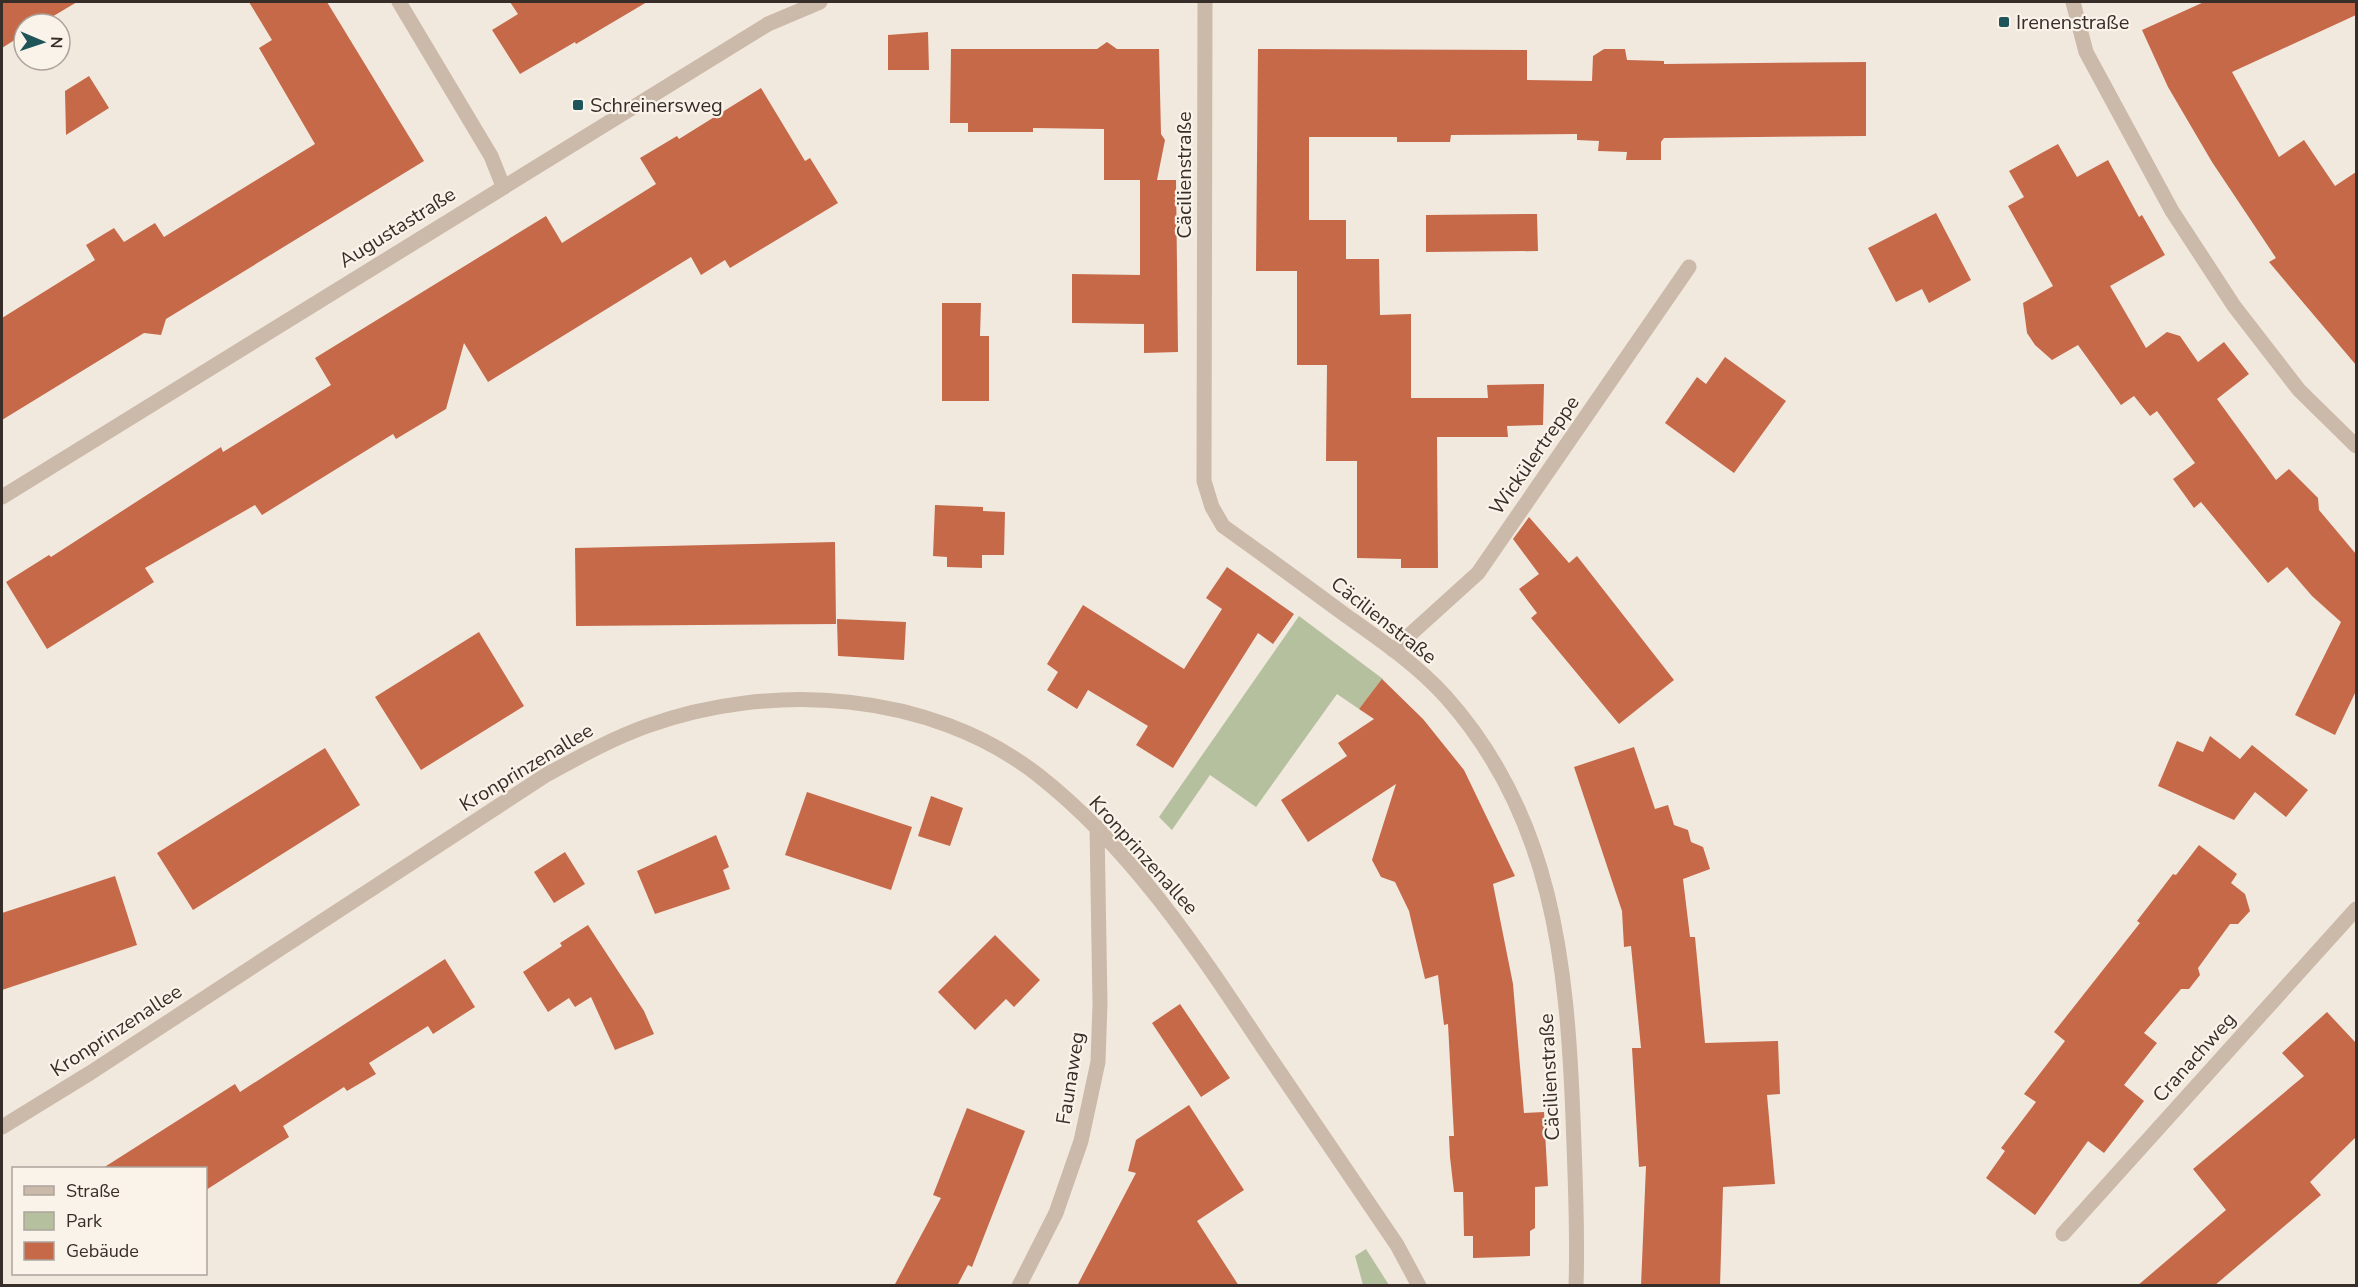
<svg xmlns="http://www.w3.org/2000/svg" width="2358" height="1287" viewBox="0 0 2358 1287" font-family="'Nunito Sans',sans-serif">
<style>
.green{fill:#b5c19e}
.building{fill:#c56949}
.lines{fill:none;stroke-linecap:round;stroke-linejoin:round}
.minor{stroke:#cbb9a9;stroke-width:15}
.poi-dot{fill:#1f5559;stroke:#faf3ea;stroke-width:2}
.labels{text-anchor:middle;stroke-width:4.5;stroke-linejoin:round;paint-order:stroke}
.poi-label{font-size:20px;fill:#382e29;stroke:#faf3ea;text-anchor:start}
.street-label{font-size:20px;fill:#382e29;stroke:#faf3ea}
</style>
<rect width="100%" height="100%" fill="#f2e9de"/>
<!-- green -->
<path class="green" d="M 1299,616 L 1383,679 L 1359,709 L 1337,694 L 1256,807 L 1210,775 L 1172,830 L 1159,817 Z
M 1366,1249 L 1389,1285 L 1363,1285 L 1355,1256 Z"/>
<!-- building -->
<path class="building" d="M 2,2 L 77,2 L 40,24 L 24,24 L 24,34 L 2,48 Z
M 249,2 L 327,2 L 424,161 L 166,319 L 161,335 L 144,333 L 2,420 L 2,318 L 95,260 L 86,245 L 114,228 L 124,242 L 155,223 L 164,237 L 315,144 L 259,48 L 272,40 Z
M 510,2 L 647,2 L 576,44 L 575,42 L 520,74 L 492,30 L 518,14 Z
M 2204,2 L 2356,2 L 2356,15 L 2232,72 L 2279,157 L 2304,140 L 2335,186 L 2356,172 L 2356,365 L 2269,262 L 2276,258 L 2212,162 L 2168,87 L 2142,30 Z
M 928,32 L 929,70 L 888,70 L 888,35 Z
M 1107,42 L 1117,49 L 1159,49 L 1161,134 L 1165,140 L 1157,180 L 1176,180 L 1178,352 L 1144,353 L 1144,324 L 1072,323 L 1072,274 L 1140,275 L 1140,180 L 1104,180 L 1104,129 L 1033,128 L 1033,132 L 968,132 L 968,123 L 950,123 L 951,49 L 1097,49 Z
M 1258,49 L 1527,50 L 1527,80 L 1592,81 L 1593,56 L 1604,49 L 1625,49 L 1627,60 L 1664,61 L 1664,64 L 1866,62 L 1866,136 L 1664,138 L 1661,142 L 1661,160 L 1626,160 L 1627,152 L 1598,151 L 1599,141 L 1577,140 L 1577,134 L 1451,135 L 1450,142 L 1397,142 L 1397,137 L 1309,137 L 1309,220 L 1346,220 L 1346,259 L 1379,259 L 1380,315 L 1411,314 L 1411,398 L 1488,398 L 1487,385 L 1544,384 L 1543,425 L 1507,426 L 1508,437 L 1437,437 L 1438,568 L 1401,568 L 1401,559 L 1357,558 L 1357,461 L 1326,461 L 1327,365 L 1297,365 L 1297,271 L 1256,271 Z
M 89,76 L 109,108 L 66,135 L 65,91 Z
M 761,88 L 805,161 L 810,158 L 838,203 L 730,268 L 725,260 L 701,275 L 691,257 L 488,382 L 464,343 L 446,409 L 396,439 L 393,434 L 262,515 L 255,505 L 145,568 L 154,582 L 47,649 L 6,582 L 49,555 L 51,557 L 221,447 L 223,452 L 331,385 L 315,358 L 546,216 L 562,243 L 656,184 L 640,158 L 677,136 L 679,139 Z
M 2058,144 L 2077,177 L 2108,160 L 2139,217 L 2142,215 L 2165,255 L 2110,286 L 2146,348 L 2167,332 L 2180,336 L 2198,362 L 2224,342 L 2249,374 L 2217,399 L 2276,480 L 2289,469 L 2318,498 L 2319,510 L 2356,554 L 2356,691 L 2335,735 L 2295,715 L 2341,622 L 2312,596 L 2287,567 L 2268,583 L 2201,502 L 2194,508 L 2173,479 L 2195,463 L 2157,411 L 2150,416 L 2134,396 L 2121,405 L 2078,345 L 2052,360 L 2035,345 L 2027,333 L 2023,303 L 2053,286 L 2008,206 L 2024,197 L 2009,171 Z
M 1936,213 L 1971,280 L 1929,303 L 1922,289 L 1896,302 L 1868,248 Z
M 1537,214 L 1538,251 L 1426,252 L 1426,215 Z
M 942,303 L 981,303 L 980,336 L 989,336 L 989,401 L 942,401 Z
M 1725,357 L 1786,401 L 1734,473 L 1665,423 L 1697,377 L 1706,384 Z
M 935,505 L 983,507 L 983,511 L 1005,512 L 1004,555 L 982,555 L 982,568 L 947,567 L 947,557 L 933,556 Z
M 1529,517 L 1569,563 L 1577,556 L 1674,680 L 1619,724 L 1531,618 L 1537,613 L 1519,589 L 1539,574 L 1513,539 Z
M 835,542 L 836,624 L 576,626 L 575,548 Z
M 1227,567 L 1294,614 L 1273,644 L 1258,633 L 1173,768 L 1136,745 L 1148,726 L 1088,690 L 1077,709 L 1047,690 L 1058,672 L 1047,664 L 1083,605 L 1184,669 L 1222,609 L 1206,598 Z
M 837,619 L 906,622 L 904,660 L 838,656 Z
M 479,632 L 524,706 L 421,770 L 375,697 Z
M 1382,679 L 1423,719 L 1464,770 L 1515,876 L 1493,884 L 1513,984 L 1524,1113 L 1544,1112 L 1548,1186 L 1535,1187 L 1535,1228 L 1530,1231 L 1530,1256 L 1473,1258 L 1473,1236 L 1464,1236 L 1463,1192 L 1454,1192 L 1450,1157 L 1449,1136 L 1454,1136 L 1448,1024 L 1444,1025 L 1438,975 L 1425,979 L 1409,911 L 1395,882 L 1381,877 L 1372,860 L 1396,784 L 1308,842 L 1281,800 L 1347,756 L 1338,743 L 1374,719 L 1359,709 Z
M 2210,736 L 2240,759 L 2252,745 L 2308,790 L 2286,817 L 2255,792 L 2234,820 L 2158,786 L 2177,741 L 2203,752 Z
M 1634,747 L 1655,809 L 1668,805 L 1674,825 L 1688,830 L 1691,842 L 1703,847 L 1710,869 L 1683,879 L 1690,937 L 1695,937 L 1705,1043 L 1778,1041 L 1780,1094 L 1767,1095 L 1775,1184 L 1723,1187 L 1720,1286 L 1641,1286 L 1646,1166 L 1639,1167 L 1632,1048 L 1641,1048 L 1631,946 L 1624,947 L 1622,911 L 1574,767 Z
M 325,748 L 360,805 L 193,910 L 157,853 Z
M 807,792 L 912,827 L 891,890 L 785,855 Z
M 931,796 L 963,808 L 950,846 L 918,836 Z
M 716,835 L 729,867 L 723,870 L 730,889 L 655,914 L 637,871 Z
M 2199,845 L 2237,874 L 2231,883 L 2245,894 L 2250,911 L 2238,924 L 2230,924 L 2198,968 L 2200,975 L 2189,989 L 2181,989 L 2144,1033 L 2157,1043 L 2124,1085 L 2144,1101 L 2104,1153 L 2088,1141 L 2035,1215 L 1986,1178 L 2005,1151 L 2001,1148 L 2036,1102 L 2024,1094 L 2065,1041 L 2054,1032 L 2140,923 L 2137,921 L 2173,874 L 2176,875 Z
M 565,852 L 585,884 L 554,903 L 534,872 Z
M 115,876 L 137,945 L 2,990 L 2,913 Z
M 588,925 L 644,1011 L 654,1034 L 615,1050 L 591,997 L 575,1007 L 569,998 L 548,1012 L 523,972 L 562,946 L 560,943 Z
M 995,935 L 1040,980 L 1014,1007 L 1006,999 L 975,1030 L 938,992 Z
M 445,959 L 475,1007 L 433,1034 L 428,1026 L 369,1063 L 376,1074 L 347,1091 L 344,1087 L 283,1126 L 289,1137 L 206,1190 L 206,1168 L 103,1168 L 235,1084 L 240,1092 Z
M 1180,1004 L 1230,1078 L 1201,1097 L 1152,1023 Z
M 2327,1012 L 2356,1043 L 2356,1137 L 2310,1182 L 2321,1195 L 2214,1286 L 2137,1286 L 2226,1210 L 2193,1169 L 2304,1076 L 2282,1053 Z
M 1189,1105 L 1244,1190 L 1197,1221 L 1239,1286 L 1077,1286 L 1136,1173 L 1128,1171 L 1136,1140 Z
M 967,1108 L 1025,1131 L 972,1267 L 968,1265 L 957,1286 L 894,1286 L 941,1198 L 933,1195 Z"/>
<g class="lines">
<!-- minor -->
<path class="minor" d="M 399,2 L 491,156 L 503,186
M 1205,2 L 1204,481 L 1212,507 L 1223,526 C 1265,556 1306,586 1348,617 C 1382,641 1418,666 1446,697 C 1553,817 1567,964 1573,1118 C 1575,1174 1578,1229 1576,1286
M 2073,2 L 2086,52 L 2172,211 L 2234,306 L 2299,390 L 2356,446
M 2,497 L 768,24 L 820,2
M 1393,650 L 1478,573 L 1689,267
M 2,1127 L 90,1073 L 546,775 C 579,757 611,739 647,726 C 772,681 930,691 1038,775 C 1131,848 1197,948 1262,1046 C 1307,1113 1352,1179 1397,1245 L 1419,1286
M 2063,1234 L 2356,909
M 1019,1286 L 1056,1213 L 1081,1141 L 1098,1062 L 1100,1004 L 1097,827"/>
</g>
<!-- markers -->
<g class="poi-dot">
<rect x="1998" y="16" width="12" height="12" rx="3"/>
<rect x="572" y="99" width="12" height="12" rx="3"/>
</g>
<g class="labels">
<!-- poi labels -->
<g class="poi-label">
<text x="2016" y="29">Irenenstraße</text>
<text x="590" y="112">Schreinersweg</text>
</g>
<!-- street labels -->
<g class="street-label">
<text transform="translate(1184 175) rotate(-90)" y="7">Cäcilienstraße</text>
<text transform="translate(397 227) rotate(-32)" y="7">Augustastraße</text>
<text transform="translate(1534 455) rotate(-55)" y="7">Wickülertreppe</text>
<text transform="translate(1384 620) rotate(38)" y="7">Cäcilienstraße</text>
<text transform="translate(526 767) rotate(-31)" y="7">Kronprinzenallee</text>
<text transform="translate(1144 855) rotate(48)" y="7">Kronprinzenallee</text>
<text transform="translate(116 1030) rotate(-33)" y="7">Kronprinzenallee</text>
<text transform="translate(2194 1057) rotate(-48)" y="7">Cranachweg</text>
<text transform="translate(1549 1077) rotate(-93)" y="7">Cäcilienstraße</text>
<text transform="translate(1070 1078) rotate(-81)" y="7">Faunaweg</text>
</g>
</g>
<!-- border -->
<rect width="2358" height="1287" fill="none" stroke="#382e29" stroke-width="6"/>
<!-- legend -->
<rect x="12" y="1167" width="195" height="108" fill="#faf3ea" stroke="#aca49d" stroke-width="1.5"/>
<rect x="24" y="1186" width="30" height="9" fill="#cbb9a9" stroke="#aca49d" stroke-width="1.5"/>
<text x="66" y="1197" font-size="18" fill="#382e29">Straße</text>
<rect x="24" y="1212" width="30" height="18" fill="#b5c19e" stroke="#aca49d" stroke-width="1.5"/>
<text x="66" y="1227" font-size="18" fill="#382e29">Park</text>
<rect x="24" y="1242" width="30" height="18" fill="#c56949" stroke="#aca49d" stroke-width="1.5"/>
<text x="66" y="1257" font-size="18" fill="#382e29">Gebäude</text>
<!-- north arrow -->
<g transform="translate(42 42) rotate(92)"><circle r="28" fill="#faf3ea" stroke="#aca49d" stroke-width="1.5"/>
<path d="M0-4.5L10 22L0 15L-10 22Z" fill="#1f5559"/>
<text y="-9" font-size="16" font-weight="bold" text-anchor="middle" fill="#382e29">N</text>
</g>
</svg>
